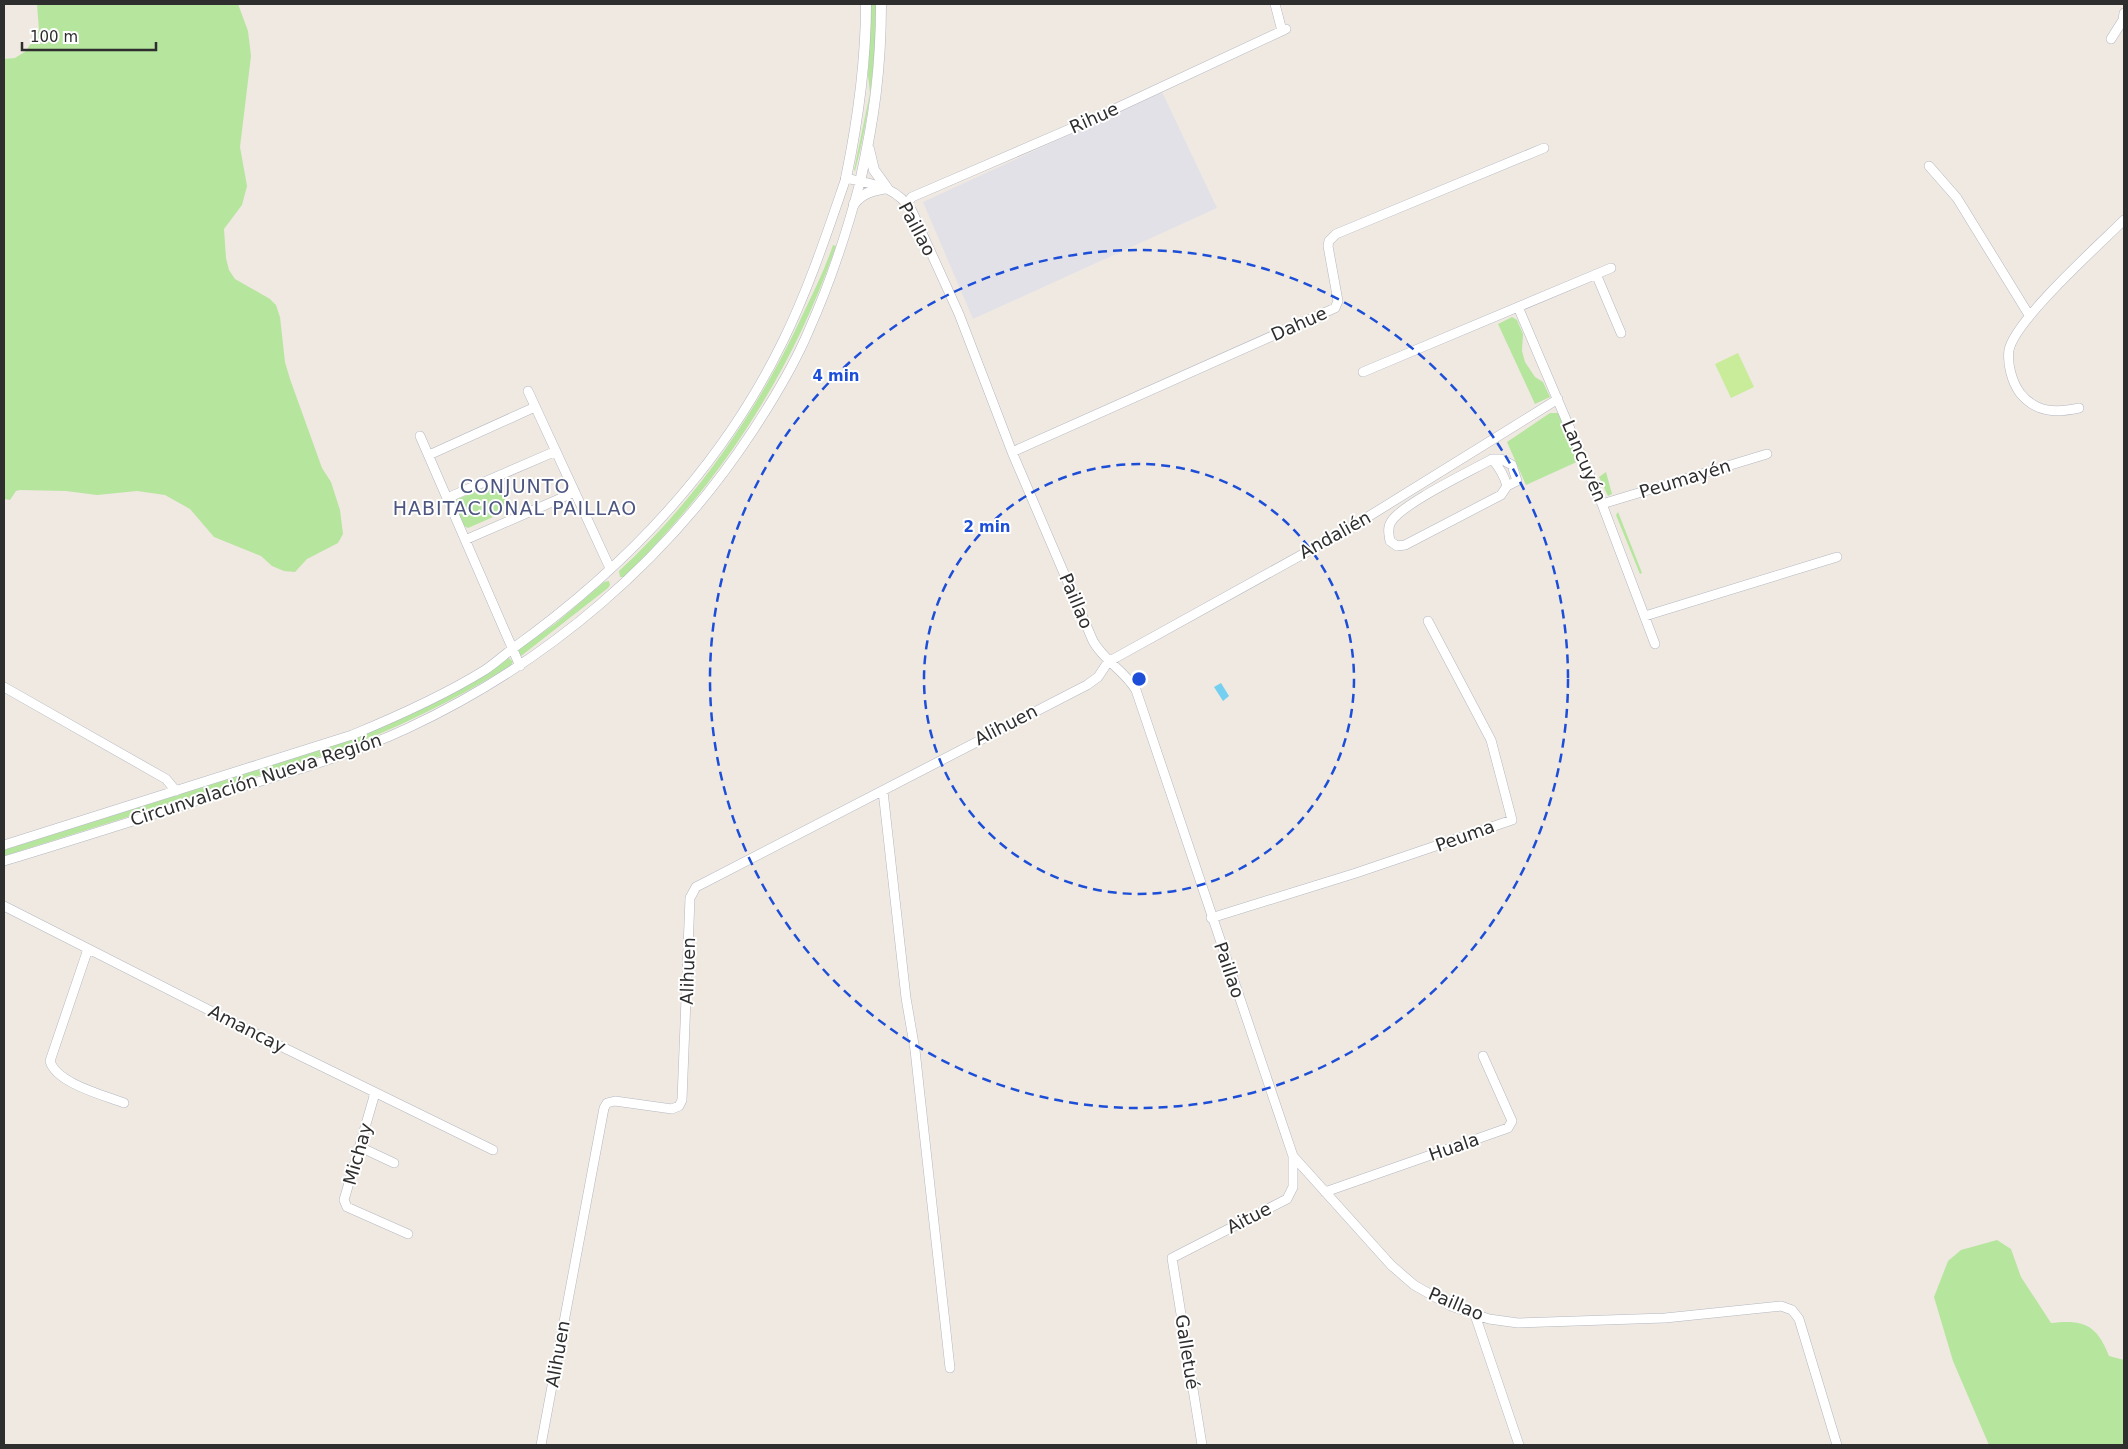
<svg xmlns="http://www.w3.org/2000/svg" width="2128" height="1449" viewBox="0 0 2128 1449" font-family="'DejaVu Sans',sans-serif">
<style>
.industrial{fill:#e3e1e8}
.green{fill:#b6e59e}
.pitch{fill:#c9ec9a}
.water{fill:#75cff0}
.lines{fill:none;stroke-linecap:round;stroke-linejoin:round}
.minor-casing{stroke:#b4b7c1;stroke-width:10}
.tertiary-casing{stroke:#b4b7c1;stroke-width:11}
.minor{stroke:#fff;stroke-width:9}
.tertiary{stroke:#fff;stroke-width:10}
.ring{fill:none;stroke:#1d4ed8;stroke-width:2.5;stroke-dasharray:9 6}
.labels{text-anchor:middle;stroke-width:4;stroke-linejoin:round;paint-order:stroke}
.street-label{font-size:18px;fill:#2e2e2e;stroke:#fff}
.neighbourhood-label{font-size:19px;letter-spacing:1px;fill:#4d5680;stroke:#fff}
.centre{fill:#1d4ed8;stroke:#fff;stroke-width:2.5}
.ring-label{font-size:15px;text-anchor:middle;font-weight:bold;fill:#1d4ed8;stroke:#fff;stroke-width:4;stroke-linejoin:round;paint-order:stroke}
</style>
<rect width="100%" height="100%" fill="#efe9e1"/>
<!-- industrial -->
<path class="industrial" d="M 1162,92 L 1217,208 L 973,319 L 923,202 Z"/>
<!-- green -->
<path class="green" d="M 37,4 L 238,4 L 248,31 L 251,56 L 240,147 L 247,186 L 242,205 L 224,229 L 226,258 L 229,270 L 235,279 L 270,299 L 276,305 L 280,317 L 285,362 L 290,379 L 322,468 L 331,482 L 340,510 L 343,534 L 338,543 L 307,559 L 295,572 L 284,571 L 272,566 L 261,556 L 214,537 L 190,509 L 165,495 L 137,491 L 97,495 L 66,491 L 20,490 L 16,491 L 10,500 L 4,499 L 4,59 L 15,58 L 26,51 L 39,30 Z
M 871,4 L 877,4 C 875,62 870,115 855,171 L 854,170 L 870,93 L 868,75 Z
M 833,245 L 836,246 C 792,373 720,483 624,577 L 620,577 L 619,571 C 697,499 758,411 803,314 C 814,291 825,269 833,245 Z
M 1512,317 L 1517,320 L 1523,334 L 1522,351 L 1525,362 L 1535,377 L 1543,382 L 1550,397 L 1535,404 L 1498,324 Z
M 1550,413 L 1558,413 L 1561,417 L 1581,460 L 1526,485 L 1507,442 Z
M 1606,472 L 1612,494 L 1608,496 L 1599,477 Z
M 498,482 L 509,510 L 468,528 L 462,525 L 453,501 Z
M 1618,512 L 1642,573 L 1640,574 L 1616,515 Z
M 609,581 L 610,585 L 608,588 L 521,656 L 518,655 L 518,650 L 556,623 L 604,582 Z
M 509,658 L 513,662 L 511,665 C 454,701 395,729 331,753 L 4,856 L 4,850 L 333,746 L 484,674 Z
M 1997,1240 L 2011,1249 L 2021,1277 L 2051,1323 C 2084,1319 2097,1325 2109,1356 L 2124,1360 L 2124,1445 L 1989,1445 L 1953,1361 L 1934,1297 L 1948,1261 L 1961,1250 Z"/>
<!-- pitch -->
<path class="pitch" d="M 1738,353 L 1754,387 L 1731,398 L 1715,364 Z"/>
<!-- water -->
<path class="water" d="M 1221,683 L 1229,696 L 1223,701 L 1214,687 Z"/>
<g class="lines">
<defs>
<path id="minor" d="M 1275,4 L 1282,31
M 2111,39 L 2123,20 L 2124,13
M 1929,166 L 1957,198 L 2029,315
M 907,203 L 912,197 L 1093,119 L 1286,29
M 1596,274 L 1621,333
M 1518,307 L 1602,504 L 1655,644
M 1363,372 L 1611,268
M 528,391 L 609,566
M 2079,408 C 2056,413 2036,413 2020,393 C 2012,382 2007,364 2009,350 C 2015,320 2099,245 2124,220
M 420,436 L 520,666
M 1012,452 L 1335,308 L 1338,301 L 1328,246 L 1329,241 L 1336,234 L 1544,148
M 429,455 L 535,407
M 1492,459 C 1500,468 1504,475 1507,486 L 1501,495 L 1405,545 L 1397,546 L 1390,541 C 1389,535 1387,528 1391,522 C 1401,504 1471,471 1492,459 L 1501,459 L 1512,465 L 1517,481 L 1507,486
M 447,498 L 556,451
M 1602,504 L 1767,454
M 465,540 L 575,492
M 1645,616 L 1837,557
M 4,687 L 166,779 L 176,791
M 883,791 L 906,998 L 915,1050 L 950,1368
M 4,845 L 352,735 C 398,716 443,696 485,670 C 494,664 503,656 512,649 C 625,568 722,466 783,341 C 809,288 827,233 846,178 C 874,185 895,185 912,211 L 959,314 L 1012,452 L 1093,641 C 1104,661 1125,671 1136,690 L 1293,1156 L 1391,1265 L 1414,1285 L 1451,1306 L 1489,1319 L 1518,1323 L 1665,1318 L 1781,1306 L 1792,1310 L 1799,1319 L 1837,1445
M 4,861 C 74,840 145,817 215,795 C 280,775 346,757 408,728 C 547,663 667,561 752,432 C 773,400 794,366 809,330 C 830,283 847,232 860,182
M 4,906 L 264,1038 L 493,1150
M 1211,918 L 1356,873 L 1512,820 L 1491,740 L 1428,621
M 88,949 L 50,1061 C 56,1083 103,1095 124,1103
M 375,1093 L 344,1200 L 347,1207 L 408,1234
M 360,1147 L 394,1163
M 1325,1192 L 1508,1128 L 1512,1121 L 1483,1056
M 1475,1315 L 1519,1445
M 541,1445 L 604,1108 L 607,1103 L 615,1101 L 672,1109 L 679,1106 L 682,1100 L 690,898 L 696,887 L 1087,685 L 1098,677 L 1108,662 L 1350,528 L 1558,399
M 1202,1445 L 1172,1258 L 1287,1199 L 1293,1187 L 1293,1156"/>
<path id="tertiary" d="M 846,178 C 858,120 866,63 866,4
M 860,182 C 874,119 881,68 881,4
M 854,204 C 862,193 874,190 887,188 L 874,170 L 869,149"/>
</defs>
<!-- minor casing -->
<use href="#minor" class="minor-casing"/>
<!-- tertiary casing -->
<use href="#tertiary" class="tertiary-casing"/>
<!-- minor -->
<use href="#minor" class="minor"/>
<!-- tertiary -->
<use href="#tertiary" class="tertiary"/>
</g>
<!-- distance rings -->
<g class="ring">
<circle cx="1139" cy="679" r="215"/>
<circle cx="1139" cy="679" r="429"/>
</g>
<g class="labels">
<!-- street labels -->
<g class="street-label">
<text transform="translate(1094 118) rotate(-24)" y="6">Rihue</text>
<text transform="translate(917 229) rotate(62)" y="6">Paillao</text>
<text transform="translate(1299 324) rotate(-24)" y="6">Dahue</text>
<text transform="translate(1584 461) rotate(67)" y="6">Lancuyén</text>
<text transform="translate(1685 479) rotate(-17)" y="6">Peumayén</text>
<text transform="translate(1335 535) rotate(-29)" y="6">Andalién</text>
<text transform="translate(1076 601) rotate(67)" y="6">Paillao</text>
<text transform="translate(1006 725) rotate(-27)" y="6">Alihuen</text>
<text transform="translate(256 780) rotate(-18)" y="6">Circunvalación Nueva Región</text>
<text transform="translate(1465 836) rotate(-20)" y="6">Peuma</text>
<text transform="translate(1229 970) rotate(71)" y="6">Paillao</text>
<text transform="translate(688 971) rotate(-88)" y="6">Alihuen</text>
<text transform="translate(247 1029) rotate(27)" y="6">Amancay</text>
<text transform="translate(1454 1147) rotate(-19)" y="6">Huala</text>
<text transform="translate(358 1154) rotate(-74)" y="6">Michay</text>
<text transform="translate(1249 1218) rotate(-27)" y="6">Aitue</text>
<text transform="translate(1456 1304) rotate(23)" y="6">Paillao</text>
<text transform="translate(1187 1352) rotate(81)" y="6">Galletué</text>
<text transform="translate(558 1354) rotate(-80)" y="6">Alihuen</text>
</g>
<!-- neighbourhood labels -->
<g class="neighbourhood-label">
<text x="515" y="493">CONJUNTO<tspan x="515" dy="22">HABITACIONAL PAILLAO</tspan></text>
</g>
</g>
<circle cx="1139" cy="679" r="8" class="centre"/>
<g class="ring-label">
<text x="836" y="381">4 min</text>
<text x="987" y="532">2 min</text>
</g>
<!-- border -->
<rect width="2128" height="1449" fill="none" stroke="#2e2e2e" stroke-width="10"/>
<!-- scale -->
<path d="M22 42v8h134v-8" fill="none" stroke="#2e2e2e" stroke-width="2.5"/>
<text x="30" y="42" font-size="15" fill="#2e2e2e" stroke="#ffffff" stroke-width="4" paint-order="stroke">100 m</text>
</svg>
